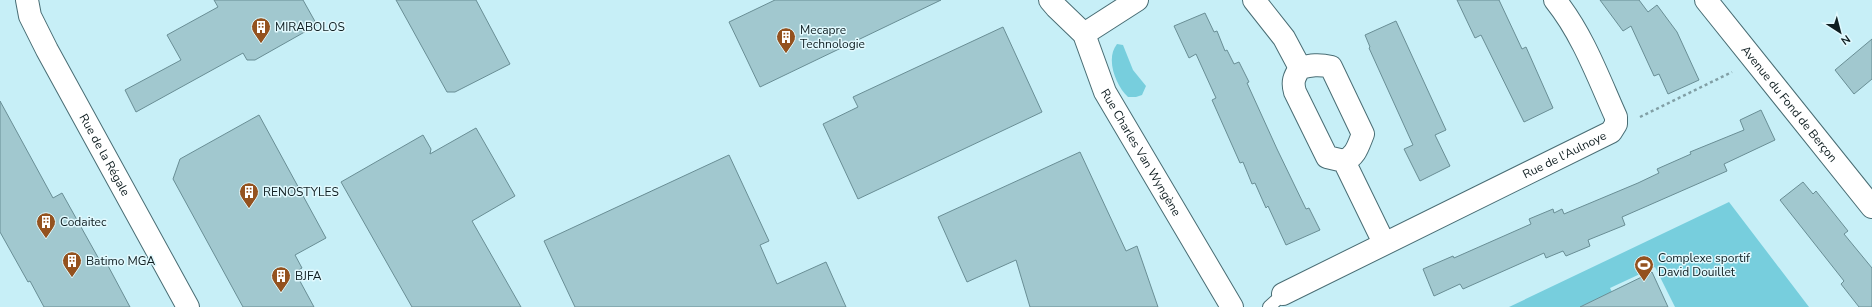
<svg xmlns="http://www.w3.org/2000/svg" width="1872" height="307" viewBox="0 0 1872 307" font-family="'Nunito Sans',sans-serif">
<style>
.green{fill:#77cedd}
.building{fill:#a1c8cf;stroke:#698e95}
.lines{fill:none;stroke-linecap:round;stroke-linejoin:round}
.service-casing{stroke:#496d74;stroke-width:14}
.minor-casing{stroke:#496d74;stroke-width:24}
.tertiary-casing{stroke:#496d74;stroke-width:24}
.path{stroke:#819fa5;stroke-width:2.5;stroke-dasharray:3 3;stroke-linecap:butt}
.service{stroke:#fff;stroke-width:12}
.minor{stroke:#fff;stroke-width:22}
.tertiary{stroke:#fff;stroke-width:22}
.labels{text-anchor:middle;stroke-width:3;stroke-linejoin:round;paint-order:stroke}
.poi-label{font-size:12px;fill:#0f1e21;stroke:#e1f9fe;text-anchor:start}
.street-label{font-size:12px;fill:#0f1e21;stroke:#e1f9fe}
</style>
<rect width="100%" height="100%" fill="#c7eff7"/>
<!-- green -->
<path class="green" d="M 1117,44 L 1123,45 L 1133,70 L 1146,86 L 1142,95 L 1136,97 L 1128,97 C 1116,86 1105,59 1117,44 Z
M 1729,202 L 1809,307 L 1675,307 L 1655,267 L 1610,288 L 1612,292 L 1580,307 L 1509,307 Z"/>
<!-- building -->
<path class="building" d="M 214,0 L 303,0 L 317,25 L 255,60 L 247,60 L 243,53 L 136,112 L 125,90 L 181,60 L 167,35 L 218,7 Z
M 396,0 L 476,0 L 510,64 L 455,92 L 447,92 Z
M 775,0 L 941,0 L 760,87 L 729,22 Z
M 1457,0 L 1499,0 L 1522,49 L 1526,47 L 1553,108 L 1524,122 L 1481,35 L 1475,38 Z
M 1600,0 L 1639,0 L 1648,12 L 1657,5 L 1677,32 L 1699,80 L 1668,94 L 1659,74 L 1654,76 L 1631,26 L 1623,31 Z
M 1205,13 L 1214,32 L 1217,31 L 1225,51 L 1227,50 L 1234,64 L 1239,62 L 1249,82 L 1247,83 L 1277,149 L 1306,209 L 1309,208 L 1320,230 L 1286,245 L 1268,206 L 1266,208 L 1255,183 L 1252,184 L 1243,162 L 1240,163 L 1212,100 L 1216,98 L 1196,54 L 1189,58 L 1174,26 Z
M 1396,21 L 1446,130 L 1435,135 L 1450,166 L 1420,181 L 1404,149 L 1413,145 L 1369,48 L 1370,47 L 1365,35 Z
M 1003,27 L 1042,112 L 858,199 L 823,124 L 858,107 L 853,97 Z
M 1872,39 L 1872,79 L 1854,94 L 1835,70 Z
M 0,101 L 53,198 L 62,193 L 100,261 L 106,262 L 130,307 L 44,307 L 30,281 L 28,282 L 0,232 Z
M 1761,110 L 1775,140 L 1724,164 L 1727,171 L 1622,217 L 1625,225 L 1588,240 L 1590,246 L 1566,256 L 1563,251 L 1546,258 L 1544,253 L 1463,289 L 1460,284 L 1434,296 L 1423,269 L 1453,256 L 1454,258 L 1531,224 L 1529,219 L 1553,209 L 1554,213 L 1562,209 L 1564,214 L 1638,183 L 1659,173 L 1657,169 L 1691,154 L 1690,152 L 1744,130 L 1740,120 Z
M 259,115 L 326,238 L 295,255 L 302,268 L 295,272 L 314,307 L 243,307 L 173,179 L 180,159 Z
M 476,128 L 515,196 L 472,221 L 521,307 L 412,307 L 341,182 L 423,135 L 431,149 L 430,154 Z
M 1080,152 L 1126,251 L 1137,246 L 1158,307 L 1030,307 L 1016,260 L 967,282 L 938,217 Z
M 729,155 L 769,241 L 760,245 L 777,284 L 826,262 L 846,307 L 575,307 L 544,241 Z
M 1803,182 L 1813,194 L 1816,191 L 1848,231 L 1844,234 L 1872,268 L 1872,307 L 1859,307 L 1841,284 L 1844,281 L 1780,200 Z
M 1652,272 L 1668,307 L 1580,307 Z"/>
<g class="lines">
<defs>
<path id="service" d="M 1269,307 L 1283,294"/>
<g id="minor">
<path id="s1" d="M 27,0 L 30,16 L 47,50 L 188,307"/>
<path d="M 1254,0 L 1284,38 L 1300,68"/>
<path id="s2" d="M 1706,0 L 1872,207"/>
<path d="M 1084,34 L 1137,0"/>
<path d="M 1344,161 C 1356,156 1358,146 1363,134 L 1331,67 C 1319,64 1311,65 1300,68 C 1294,77 1292,82 1295,92 L 1327,157 L 1344,161 L 1384,243"/>
<path id="s3" d="M 1283,294 L 1611,132 L 1616,124 L 1616,117 C 1598,77 1583,35 1555,0"/>
</g>
<g id="tertiary">
<path id="s4" d="M 1050,0 L 1056,7 L 1084,34 L 1105,92 L 1232,307"/>
</g>
</defs>
<!-- service casing -->
<use href="#service" class="service-casing"/>
<!-- minor casing -->
<use href="#minor" class="minor-casing"/>
<!-- tertiary casing -->
<use href="#tertiary" class="tertiary-casing"/>
<!-- path -->
<path class="path" d="M 1640,117 L 1732,72"/>
<!-- service -->
<use href="#service" class="service"/>
<!-- minor -->
<use href="#minor" class="minor"/>
<!-- tertiary -->
<use href="#tertiary" class="tertiary"/>
</g>
<!-- icons -->
<defs>
<symbol id="building-pin" viewBox="-11 -11 22 30"><path d="M0 17L-7.5 6A9.5 9.5 0 1 1 7.5 6Z" fill="#94521f" stroke="#e1f9fe"/><path d="M-4-6H4V6H1V3H-1V6H-4ZM-2.5-4.3h1.7v1.8h-1.7ZM.8-4.3h1.7v1.8H.8ZM-2.5-1h1.7V.8h-1.7ZM.8-1h1.7V.8H.8Z" fill="#fff"/></symbol>
<symbol id="stadium-pin" viewBox="-11 -11 22 30"><path d="M0 17L-7.5 6A9.5 9.5 0 1 1 7.5 6Z" fill="#94521f" stroke="#e1f9fe"/><path d="M0-5a6.5 5 0 1 0 0 10a6.5 5 0 1 0 0-10ZM-3.5-1.8h7v3.6h-7Z" fill="#fff"/></symbol>
</defs>
<g fill-rule="evenodd">
<use href="#building-pin" x="250" y="16" width="22" height="30"/>
<use href="#building-pin" x="775" y="26" width="22" height="30"/>
<use href="#building-pin" x="238" y="181" width="22" height="30"/>
<use href="#building-pin" x="35" y="211" width="22" height="30"/>
<use href="#building-pin" x="61" y="250" width="22" height="30"/>
<use href="#stadium-pin" x="1633" y="254" width="22" height="30"/>
<use href="#building-pin" x="270" y="265" width="22" height="30"/>
</g>
<g class="labels">
<!-- poi labels -->
<g class="poi-label">
<text x="275" y="31">MIRABOLOS</text>
<text x="800" y="34">Mecapre<tspan x="800" dy="14">Technologie</tspan></text>
<text x="263" y="196">RENOSTYLES</text>
<text x="60" y="226">Codaitec</text>
<text x="1658" y="262">Complexe sportif<tspan x="1658" dy="14">David Douillet</tspan></text>
<text x="86" y="265">Batimo MGA</text>
<text x="295" y="280">BJFA</text>
</g>
<!-- street labels -->
<g class="street-label">
<text dy="4" stroke="none"><textPath href="#s2" startOffset="133">Avenue du Fond de Berçon</textPath></text>
<text dy="4" stroke="none"><textPath href="#s4" startOffset="180">Rue Charles Van Wyngène</textPath></text>
<text dy="4" stroke="none"><textPath href="#s1" startOffset="174">Rue de la Régale</textPath></text>
<text dy="4" stroke="none"><textPath href="#s3" startOffset="314">Rue de l'Aulnoye</textPath></text>
</g>
</g>
<!-- north arrow -->
<g transform="translate(1840 32) rotate(144)" stroke="#e1f9fe" stroke-width="3" paint-order="stroke">
<path d="M0-3L7 15L0 10L-7 15Z" fill="#0f1e21"/>
<text y="-6" font-size="11" font-weight="bold" text-anchor="middle" fill="#0f1e21">N</text>
</g>
</svg>
